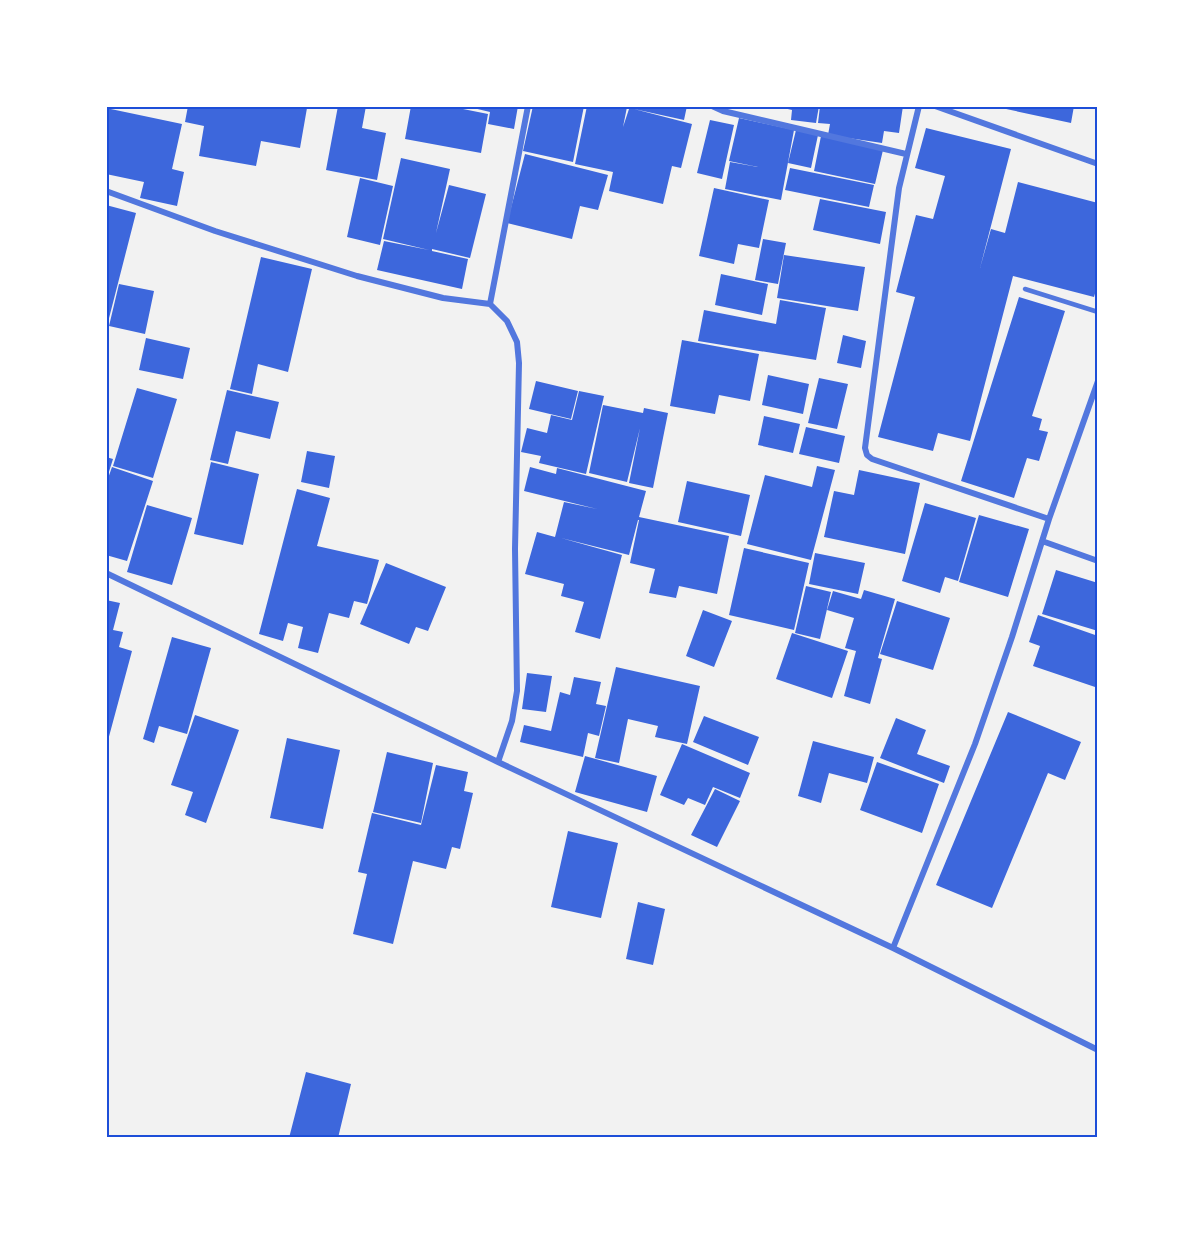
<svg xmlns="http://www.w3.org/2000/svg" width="1204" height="1244" viewBox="0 0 1204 1244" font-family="'Exo 2',sans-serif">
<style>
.building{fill:#3d67dc}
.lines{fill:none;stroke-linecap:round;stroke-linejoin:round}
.service{stroke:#5277de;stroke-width:4.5}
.minor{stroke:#5277de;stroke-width:6}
.neatline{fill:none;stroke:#1d4ed8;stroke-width:2}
</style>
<rect width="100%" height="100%" fill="#f2f2f2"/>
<!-- building -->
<path class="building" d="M 188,106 L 307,108 L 300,148 L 261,141 L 256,166 L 199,156 L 204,126 L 185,122 Z
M 338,106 L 366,106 L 362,128 L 386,133 L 377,180 L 326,170 Z
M 411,106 L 448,106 L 488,114 L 481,153 L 405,139 Z
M 465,106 L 518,106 L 514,129 L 488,124 L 490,112 Z
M 533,106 L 584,106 L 573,162 L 523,151 Z
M 587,106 L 627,107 L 623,127 L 630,106 L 687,106 L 684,120 L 634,109 L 692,124 L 681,168 L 672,166 L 663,204 L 609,191 L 613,172 L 575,164 Z
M 775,106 L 819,106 L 816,123 L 791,120 L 792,110 Z
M 820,106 L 903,106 L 899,133 L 884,131 L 882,143 L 828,135 L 830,124 L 818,123 Z
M 992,106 L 1074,106 L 1071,123 Z
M 106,108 L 182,124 L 172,169 L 184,172 L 177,206 L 140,198 L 144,182 L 106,174 Z
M 739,118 L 794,130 L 781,200 L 725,189 L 730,162 L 758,167 L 729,161 Z
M 710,120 L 734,125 L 722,179 L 697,173 Z
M 926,128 L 1011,149 L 980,268 L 991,229 L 1005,233 L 1018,182 L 1098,203 L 1098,283 L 1094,297 L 1013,276 L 970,441 L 938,433 L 933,451 L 878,437 L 915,297 L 896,292 L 916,215 L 933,219 L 945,176 L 915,168 Z
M 796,130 L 818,135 L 811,168 L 788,163 Z
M 821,136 L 883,150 L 875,184 L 814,171 Z
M 525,154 L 608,175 L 598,210 L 580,206 L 572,239 L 507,223 Z
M 401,158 L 450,169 L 436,233 L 449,185 L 486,194 L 470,258 L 432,249 L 432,251 L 468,259 L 462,289 L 377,270 L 384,241 L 429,250 L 383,239 Z
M 790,168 L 874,185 L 869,207 L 785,190 Z
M 360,178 L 393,186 L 380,245 L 347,237 Z
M 714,188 L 769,200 L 759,248 L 738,244 L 734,264 L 699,256 Z
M 820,199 L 886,212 L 880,244 L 813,230 Z
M 106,205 L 136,213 L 107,326 L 106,326 Z
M 763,239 L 786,243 L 778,284 L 755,280 Z
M 784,255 L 865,267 L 858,311 L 777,298 Z
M 261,257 L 312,269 L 288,372 L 258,364 L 252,394 L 230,389 Z
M 721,274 L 768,284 L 762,315 L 715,305 Z
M 119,284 L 154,291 L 145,334 L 109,326 Z
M 1019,297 L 1065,311 L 1032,416 L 1042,419 L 1039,430 L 1048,432 L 1039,461 L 1027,458 L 1014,498 L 961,481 Z
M 780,300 L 826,308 L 816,360 L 698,341 L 704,310 L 776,324 Z
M 843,335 L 866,341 L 861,368 L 837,363 Z
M 146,338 L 190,348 L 183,379 L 139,370 Z
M 682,340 L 759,354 L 750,401 L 719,395 L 715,414 L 670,406 Z
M 768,375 L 809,384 L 803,414 L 762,405 Z
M 819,378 L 848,384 L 837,429 L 808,423 Z
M 536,381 L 578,391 L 571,419 L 529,409 Z
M 137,388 L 177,399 L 153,478 L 113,466 Z
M 227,390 L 279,402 L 270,439 L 236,431 L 228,464 L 210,460 Z
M 579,391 L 604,396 L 586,474 L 539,463 L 541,456 L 521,452 L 527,428 L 547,433 L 551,415 L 572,420 Z
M 603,405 L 643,413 L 644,408 L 668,413 L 653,488 L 629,483 L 640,428 L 627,482 L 589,473 Z
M 764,416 L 800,424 L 793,453 L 758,445 Z
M 806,427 L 845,436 L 839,463 L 799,454 Z
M 307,451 L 335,456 L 329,488 L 301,482 Z
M 106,457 L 113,459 L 107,478 L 106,478 Z
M 211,462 L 259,474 L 243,545 L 194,534 Z
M 817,466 L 835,470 L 811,560 L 747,544 L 765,475 L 812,487 Z
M 112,467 L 153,481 L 127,561 L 106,555 L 106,484 Z
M 530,467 L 556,474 L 557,468 L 646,491 L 639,517 L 729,536 L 717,594 L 679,586 L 676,598 L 649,593 L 655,569 L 630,563 L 639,520 L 638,520 L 629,555 L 561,538 L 622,555 L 600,639 L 575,632 L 584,602 L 561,596 L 564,584 L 525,574 L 537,532 L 555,537 L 564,502 L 597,509 L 524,491 Z
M 859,470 L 920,483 L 905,554 L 824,537 L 834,491 L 854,495 Z
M 687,481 L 750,495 L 741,536 L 678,522 Z
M 297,489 L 330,498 L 317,546 L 379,560 L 367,604 L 354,601 L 349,618 L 329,613 L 318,653 L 298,648 L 303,627 L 288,623 L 283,641 L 259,634 Z
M 925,503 L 976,518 L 958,581 L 945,577 L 940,593 L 902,581 Z
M 147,505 L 192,518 L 172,585 L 127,572 Z
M 979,515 L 1029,529 L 1008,597 L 959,582 Z
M 744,548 L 809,563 L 794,630 L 729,615 Z
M 815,553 L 865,563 L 858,594 L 809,584 Z
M 386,563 L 446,587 L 428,631 L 416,627 L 409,644 L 360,624 Z
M 1056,570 L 1098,583 L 1098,631 L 1042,614 Z
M 806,586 L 831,592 L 820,639 L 795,633 Z
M 864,590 L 895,599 L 878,658 L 882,659 L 870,704 L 844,696 L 856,651 L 845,648 L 854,618 L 827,610 L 833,591 L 861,599 Z
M 106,600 L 120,603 L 113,630 L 123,632 L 119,647 L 132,651 L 107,744 Z
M 897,601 L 950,618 L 933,670 L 880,654 Z
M 703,610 L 732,621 L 714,667 L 686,656 Z
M 1038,615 L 1098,636 L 1098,688 L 1033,666 L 1040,646 L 1029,642 Z
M 792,633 L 848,651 L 832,698 L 776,679 Z
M 172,637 L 211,648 L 187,734 L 159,726 L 154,743 L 143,739 Z
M 616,667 L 700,686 L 687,744 L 655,737 L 658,726 L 628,719 L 619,763 L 595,758 Z
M 527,673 L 552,676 L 546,712 L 522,709 Z
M 574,677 L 601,682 L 596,704 L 606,706 L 599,736 L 588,733 L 583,757 L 520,742 L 524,725 L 551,731 L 560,692 L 570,695 Z
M 1008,712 L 1081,742 L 1065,780 L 1048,773 L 992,908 L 936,885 Z
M 195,715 L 239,730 L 206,823 L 185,815 L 193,792 L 171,785 Z
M 704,716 L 759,737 L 748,765 L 693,742 Z
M 896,718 L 926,730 L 917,754 L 950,766 L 944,783 L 880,758 Z
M 287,738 L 340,750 L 323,829 L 270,818 Z
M 813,741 L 874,757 L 867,783 L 829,773 L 821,803 L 798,796 Z
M 682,744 L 750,773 L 740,798 L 713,787 L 705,805 L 688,798 L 684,805 L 660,795 Z
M 387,752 L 433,763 L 421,823 L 373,812 Z
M 585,756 L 657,776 L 647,812 L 575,792 Z
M 877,762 L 939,784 L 922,833 L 860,810 Z
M 436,765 L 468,772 L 464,791 L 473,793 L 460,849 L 452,847 L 446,869 L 413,861 L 393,944 L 353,934 L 367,874 L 358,872 L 372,813 L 421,825 Z
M 715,789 L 740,801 L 717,847 L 691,835 Z
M 568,831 L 618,843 L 601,918 L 551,907 Z
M 638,902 L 665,909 L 653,965 L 626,959 Z
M 306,1072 L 351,1084 L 338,1138 L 289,1138 Z"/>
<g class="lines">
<!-- service -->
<path class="service" d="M 1025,289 L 1098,312"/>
<!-- minor -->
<path class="minor" d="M 712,106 L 723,111 L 906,154
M 919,106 L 899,188 L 865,448 L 867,455 L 872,459 L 1049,519
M 935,106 L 1098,164
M 106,191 L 215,231 L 357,276 L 443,298 L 490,304 L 507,321 L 517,342 L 519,363 L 515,549 L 517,691 L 512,721 L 498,762
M 490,304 L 528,106
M 1042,541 L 1098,561
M 106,573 L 498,762 L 893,948 L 1098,1050
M 893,948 L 975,744 L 1012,637 L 1049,519 L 1098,381"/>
</g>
<!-- border -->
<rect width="1204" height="1244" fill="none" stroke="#ffffff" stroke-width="216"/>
<rect x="108" y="108" width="988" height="1028" class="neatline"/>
</svg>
